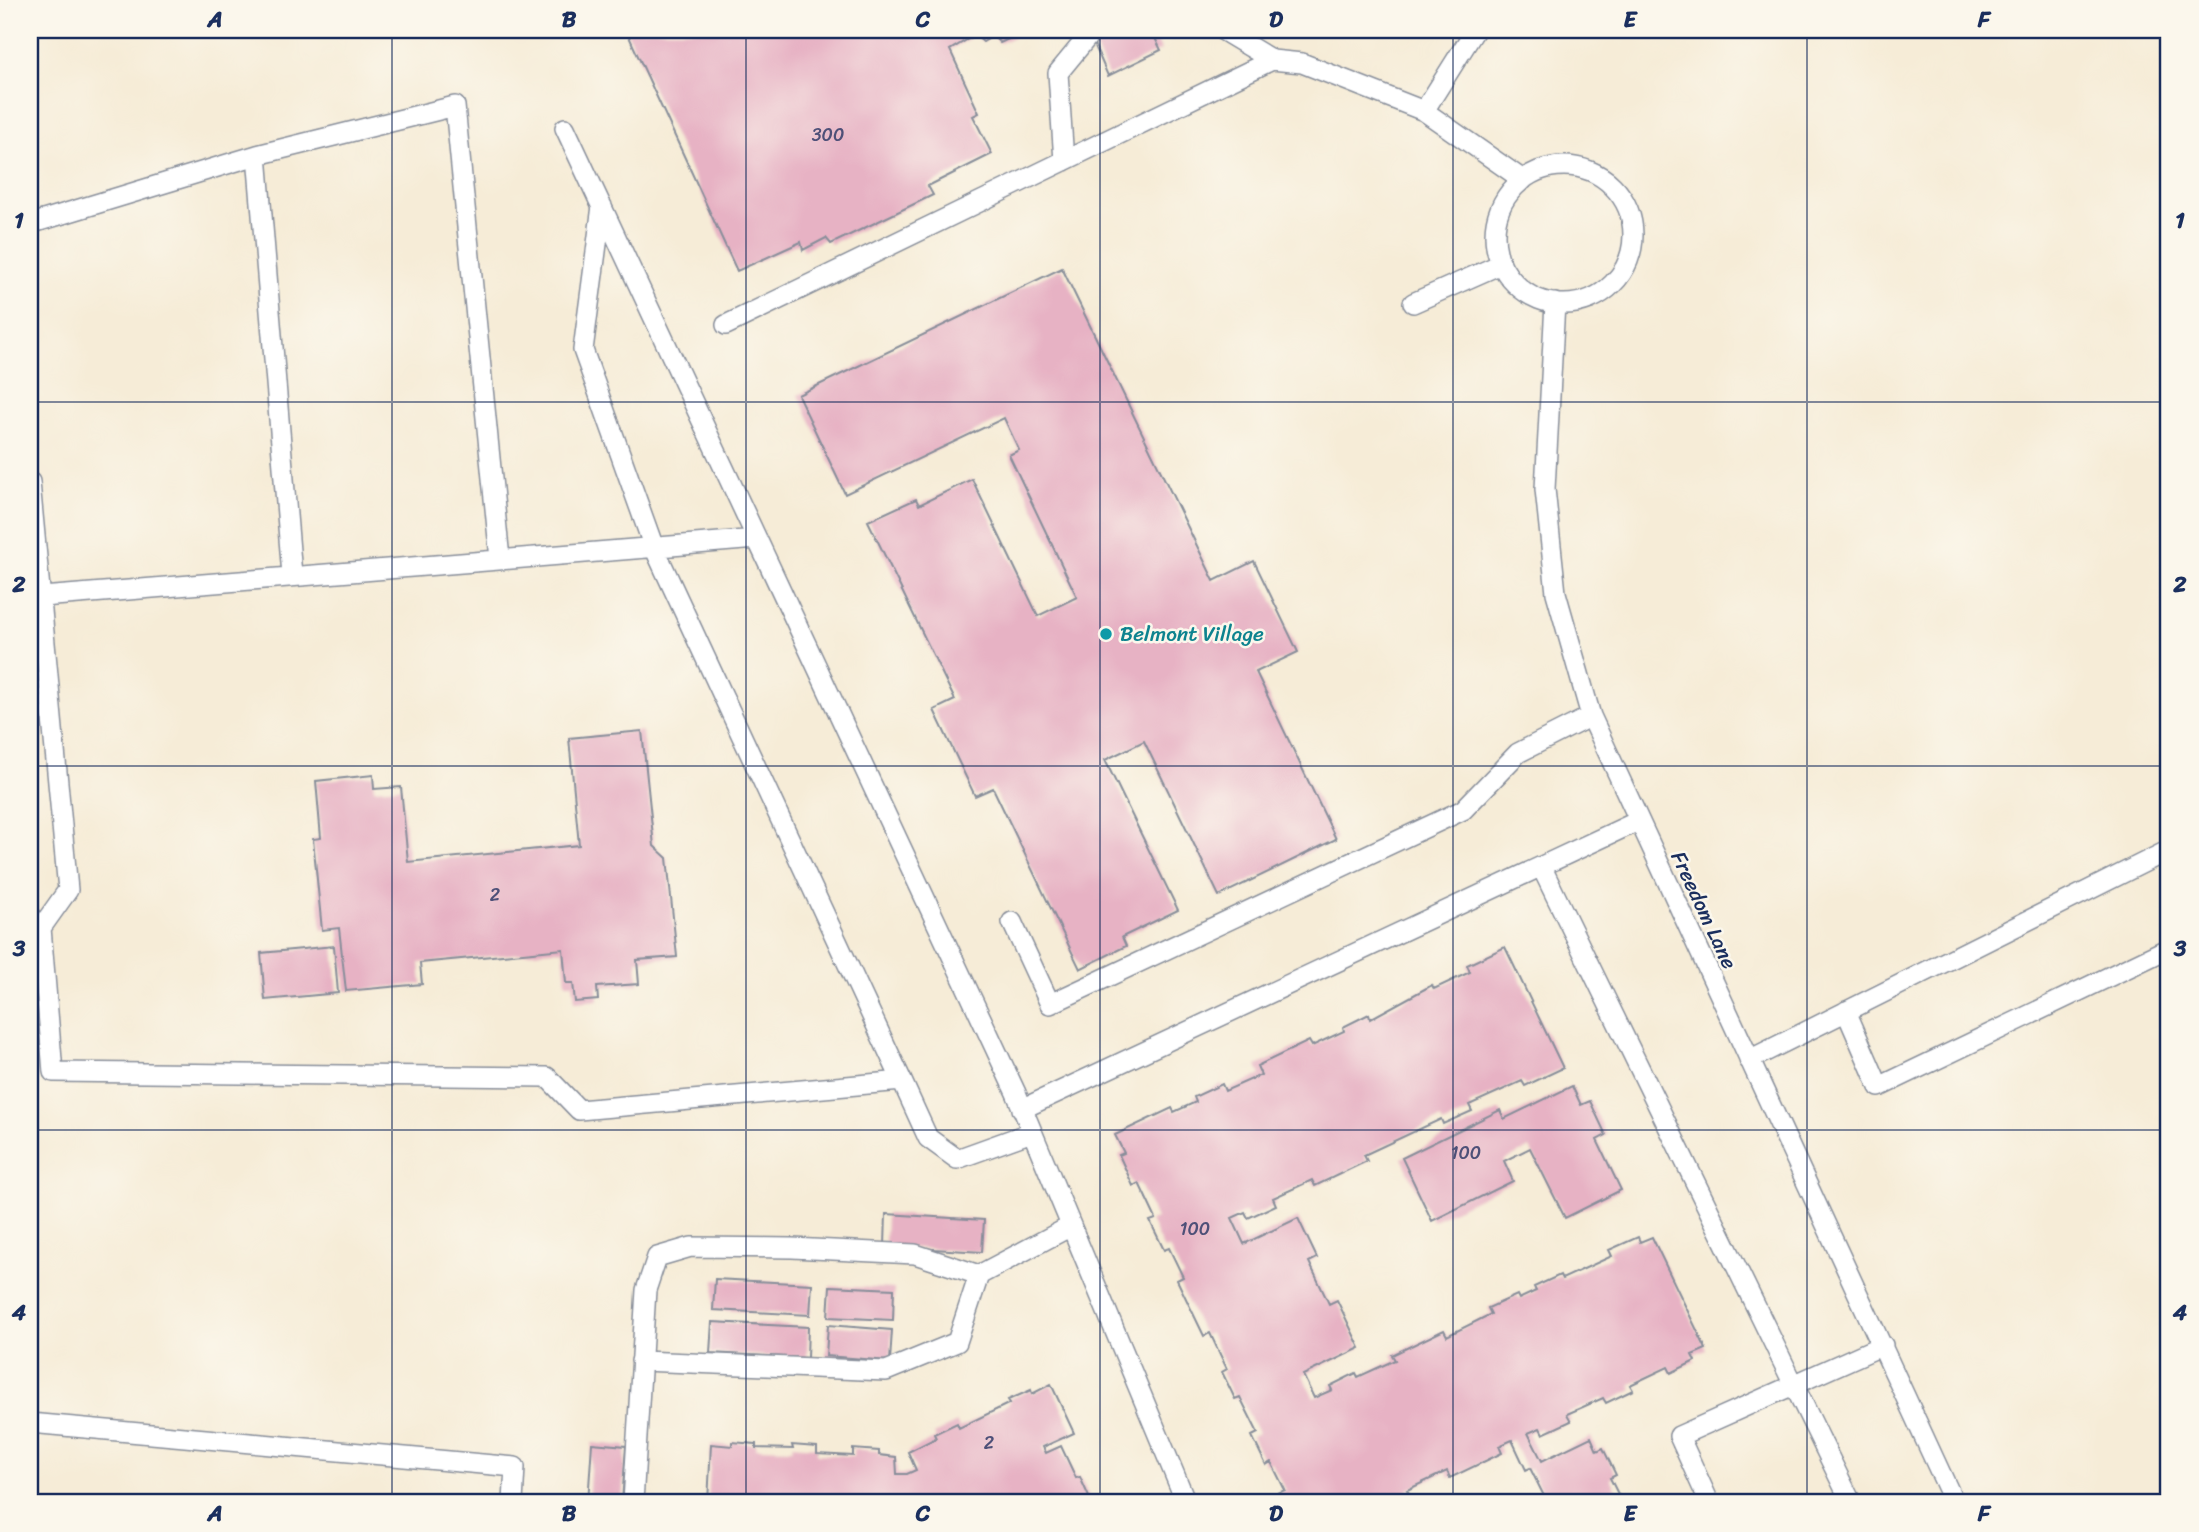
<svg xmlns="http://www.w3.org/2000/svg" width="2199" height="1532" viewBox="0 0 2199 1532" font-family="Sriracha,sans-serif">
<style>
.building{fill:#e7b2c4}
.lines{fill:none;stroke-linecap:round;stroke-linejoin:round}
.service-casing{stroke:#888e9a;stroke-width:22}
.service{stroke:#fff;stroke-width:19}
.grid{fill:none;stroke:#1b2f5e;stroke-width:2;stroke-opacity:0.55}
.culture-dot{fill:#0f9aa8;stroke:#fbf7ec;stroke-width:2.5}
.labels{text-anchor:middle;stroke-width:5;stroke-linejoin:round;paint-order:stroke}
.number-label{font-size:18px;fill:#4e5078}
.culture-label{font-size:21px;fill:#0d838f;stroke:#fbf7ec;text-anchor:start}
.street-label{font-size:21px;fill:#1b2f5e;stroke:#fbf7ec}
.neatline{fill:none;stroke:#1b2f5e;stroke-width:2.5}
.grid-label{font-size:23px;text-anchor:middle;font-weight:bold;fill:#1b2f5e}
</style>
<rect width="100%" height="100%" fill="#fbf7ec"/>
<filter id="ink" filterUnits="userSpaceOnUse"><feTurbulence type="fractalNoise" baseFrequency=".0143" numOctaves="2"/><feDisplacementMap in="SourceGraphic" scale="14" xChannelSelector="R" yChannelSelector="G"/><feConvolveMatrix kernelMatrix="1 2 1 2 8 2 1 2 1" color-interpolation-filters="sRGB"/></filter>
<filter id="wash" filterUnits="userSpaceOnUse"><feTurbulence type="fractalNoise" baseFrequency=".00686" numOctaves="4" result="noise"/><feDisplacementMap in="SourceGraphic" scale="28" xChannelSelector="R" yChannelSelector="G"/><feGaussianBlur stdDeviation="1.57" result="paint"/><feColorMatrix in="noise" values="0 0 0 0 0 0 0 0 0 0 0 0 0 0 0 0 0 1.4 0 .05"/><feComposite in="paint" operator="in"/></filter>
<g filter="url(#wash)">
<rect width="100%" height="100%" fill="#f6ecd7"/>
<g id="blocks">
<!-- building -->
<path class="building" d="M 626,30 L 1028,30 L 1000,43 L 993,36 L 983,42 L 975,35 L 950,50 L 979,113 L 973,116 L 992,154 L 928,186 L 933,195 L 831,244 L 826,238 L 803,250 L 801,242 L 737,271 Z
M 1088,30 L 1151,30 L 1161,50 L 1108,76 Z
M 1062,268 L 1214,581 L 1254,561 L 1298,652 L 1256,672 L 1336,839 L 1219,896 L 1144,741 L 1105,760 L 1178,910 L 1122,937 L 1126,946 L 1080,969 L 993,788 L 975,796 L 934,710 L 955,700 L 868,521 L 916,499 L 919,505 L 972,479 L 1038,616 L 1077,597 L 1009,455 L 1019,450 L 1004,418 L 845,494 L 798,395 Z
M 642,731 L 654,846 L 667,858 L 677,957 L 637,960 L 639,984 L 597,987 L 598,1000 L 575,1002 L 573,983 L 566,983 L 563,949 L 420,963 L 422,984 L 346,991 L 339,928 L 322,930 L 313,839 L 321,838 L 316,781 L 373,775 L 374,789 L 401,787 L 408,862 L 579,845 L 569,738 Z
M 334,946 L 338,993 L 265,1000 L 261,953 Z
M 1505,947 L 1563,1068 L 1525,1086 L 1522,1081 L 1469,1105 L 1472,1111 L 1443,1124 L 1441,1119 L 1364,1155 L 1367,1161 L 1315,1186 L 1312,1180 L 1273,1198 L 1276,1205 L 1248,1218 L 1245,1212 L 1232,1218 L 1244,1244 L 1298,1218 L 1317,1258 L 1309,1262 L 1329,1304 L 1337,1300 L 1360,1348 L 1303,1375 L 1314,1398 L 1332,1390 L 1330,1386 L 1356,1373 L 1358,1377 L 1395,1360 L 1392,1355 L 1444,1330 L 1447,1336 L 1491,1314 L 1488,1308 L 1517,1295 L 1519,1299 L 1536,1291 L 1534,1287 L 1560,1275 L 1562,1279 L 1612,1256 L 1609,1250 L 1638,1237 L 1640,1242 L 1652,1237 L 1706,1349 L 1692,1355 L 1695,1361 L 1671,1373 L 1668,1367 L 1630,1385 L 1633,1390 L 1606,1403 L 1603,1398 L 1567,1414 L 1571,1421 L 1543,1434 L 1540,1428 L 1528,1433 L 1542,1461 L 1591,1437 L 1597,1451 L 1603,1448 L 1616,1475 L 1610,1478 L 1622,1502 L 1547,1502 L 1530,1468 L 1526,1470 L 1512,1440 L 1499,1446 L 1502,1453 L 1450,1478 L 1447,1471 L 1407,1490 L 1412,1498 L 1403,1502 L 1282,1502 L 1278,1493 L 1285,1490 L 1271,1462 L 1266,1465 L 1252,1436 L 1258,1433 L 1240,1397 L 1235,1399 L 1222,1372 L 1227,1369 L 1210,1333 L 1204,1336 L 1177,1280 L 1183,1277 L 1169,1248 L 1164,1250 L 1150,1221 L 1156,1219 L 1139,1183 L 1133,1186 L 1119,1155 L 1124,1153 L 1115,1135 L 1172,1108 L 1174,1112 L 1196,1102 L 1194,1097 L 1222,1084 L 1225,1091 L 1261,1075 L 1257,1066 L 1309,1041 L 1312,1046 L 1344,1031 L 1343,1027 L 1369,1014 L 1370,1019 L 1432,985 L 1434,989 L 1470,972 L 1467,965 Z
M 1572,1086 L 1581,1105 L 1590,1101 L 1606,1135 L 1597,1140 L 1621,1190 L 1565,1218 L 1530,1148 L 1504,1161 L 1513,1181 L 1432,1221 L 1402,1158 L 1500,1110 L 1504,1119 Z
M 886,1214 L 984,1220 L 982,1252 L 885,1246 Z
M 715,1279 L 812,1284 L 810,1315 L 713,1310 Z
M 830,1286 L 894,1289 L 893,1320 L 828,1317 Z
M 712,1322 L 808,1327 L 807,1358 L 710,1353 Z
M 828,1325 L 892,1330 L 890,1361 L 826,1356 Z
M 1051,1384 L 1074,1433 L 1043,1447 L 1046,1453 L 1061,1446 L 1076,1478 L 1080,1477 L 1089,1497 L 1085,1499 L 1086,1502 L 708,1502 L 711,1444 L 732,1446 L 732,1442 L 756,1444 L 756,1448 L 793,1449 L 792,1445 L 817,1447 L 817,1454 L 853,1456 L 853,1449 L 879,1451 L 879,1455 L 896,1457 L 897,1474 L 907,1474 L 916,1470 L 908,1452 L 936,1438 L 934,1434 L 957,1423 L 959,1428 L 1010,1403 L 1008,1400 L 1031,1390 L 1032,1394 Z
M 592,1443 L 626,1446 L 622,1502 L 588,1502 Z"/>
</g>
</g>
<g filter="url(#ink)">
<use href="#blocks" fill-opacity="0" stroke="#888e9a" stroke-width="2"/>
<g class="lines">
<defs>
<path id="service" d="M 1222,30 L 1272,60
M 1424,111 L 1475,30
M 565,128 L 1016,1093 L 1186,1502
M 257,155 L 292,575
M 1064,161 L 1058,73 L 1090,34
M1495 235a69 69 0 1 1 138 0a69 69 0 1 1-138 0Z
M 602,206 L 583,350 L 653,545 L 902,1081 L 928,1138 L 957,1159 L 1032,1132
M 30,224 L 257,155 L 455,106 L 500,559
M 1413,303 L 1501,264
M 1555,303 L 1545,489 L 1556,593 L 1591,716 L 1954,1502
M 726,325 L 1272,60 L 1302,63 L 1424,111 L 1523,180
M 30,482 L 68,890 L 41,928 L 53,1072 L 547,1077 L 579,1110 L 902,1081
M 42,597 L 757,539
M 1542,868 L 1851,1502
M 1012,922 L 1050,1004 L 1463,810 L 1518,753 L 1591,716
M 1846,1011 L 1879,1087 L 2169,948
M 1749,1060 L 2169,850
M 1022,1109 L 1638,821
M 641,1361 L 886,1371 L 957,1342 L 979,1275
M 30,1423 L 515,1467 L 513,1502
M 633,1502 L 646,1290 L 657,1257 L 691,1247 L 792,1248 L 915,1254 L 979,1275 L 1071,1226
M 1709,1502 L 1679,1436 L 1883,1345"/>
</defs>
<!-- service casing -->
<use href="#service" class="service-casing"/>
<!-- service -->
<use href="#service" class="service"/>
</g>
</g>
<!-- grid -->
<path class="grid" d="M 392,30 L 392,1502M 746,30 L 746,1502M 1100,30 L 1100,1502M 1453,30 L 1453,1502M 1807,30 L 1807,1502M 30,402 L 2169,402M 30,766 L 2169,766M 30,1130 L 2169,1130"/>
<!-- markers -->
<circle class="culture-dot" cx="1106" cy="634" r="7"/>
<g class="labels">
<!-- number labels -->
<g class="number-label">
<text x="828" y="141">300</text>
<text x="495" y="901">2</text>
<text x="1466" y="1159">100</text>
<text x="1195" y="1235">100</text>
<text x="989" y="1449">2</text>
</g>
<!-- culture labels -->
<g class="culture-label">
<text x="1120" y="641">Belmont Village</text>
</g>
<!-- street labels -->
<g class="street-label">
<text transform="translate(1704 910) rotate(65)" y="7">Freedom Lane</text>
</g>
</g>
<!-- margin -->
<rect width="2199" height="1532" fill="none" stroke="#fbf7ec" stroke-width="77"/>
<rect x="38" y="38" width="2122" height="1456" class="neatline"/>
<g class="grid-label">
<text x="215" y="27">A</text>
<text x="569" y="27">B</text>
<text x="923" y="27">C</text>
<text x="1276" y="27">D</text>
<text x="1630" y="27">E</text>
<text x="1984" y="27">F</text>
<text x="19" y="228">1</text>
<text x="2180" y="228">1</text>
<text x="19" y="592">2</text>
<text x="2180" y="592">2</text>
<text x="19" y="956">3</text>
<text x="2180" y="956">3</text>
<text x="19" y="1320">4</text>
<text x="2180" y="1320">4</text>
<text x="215" y="1521">A</text>
<text x="569" y="1521">B</text>
<text x="923" y="1521">C</text>
<text x="1276" y="1521">D</text>
<text x="1630" y="1521">E</text>
<text x="1984" y="1521">F</text>
</g>
</svg>
